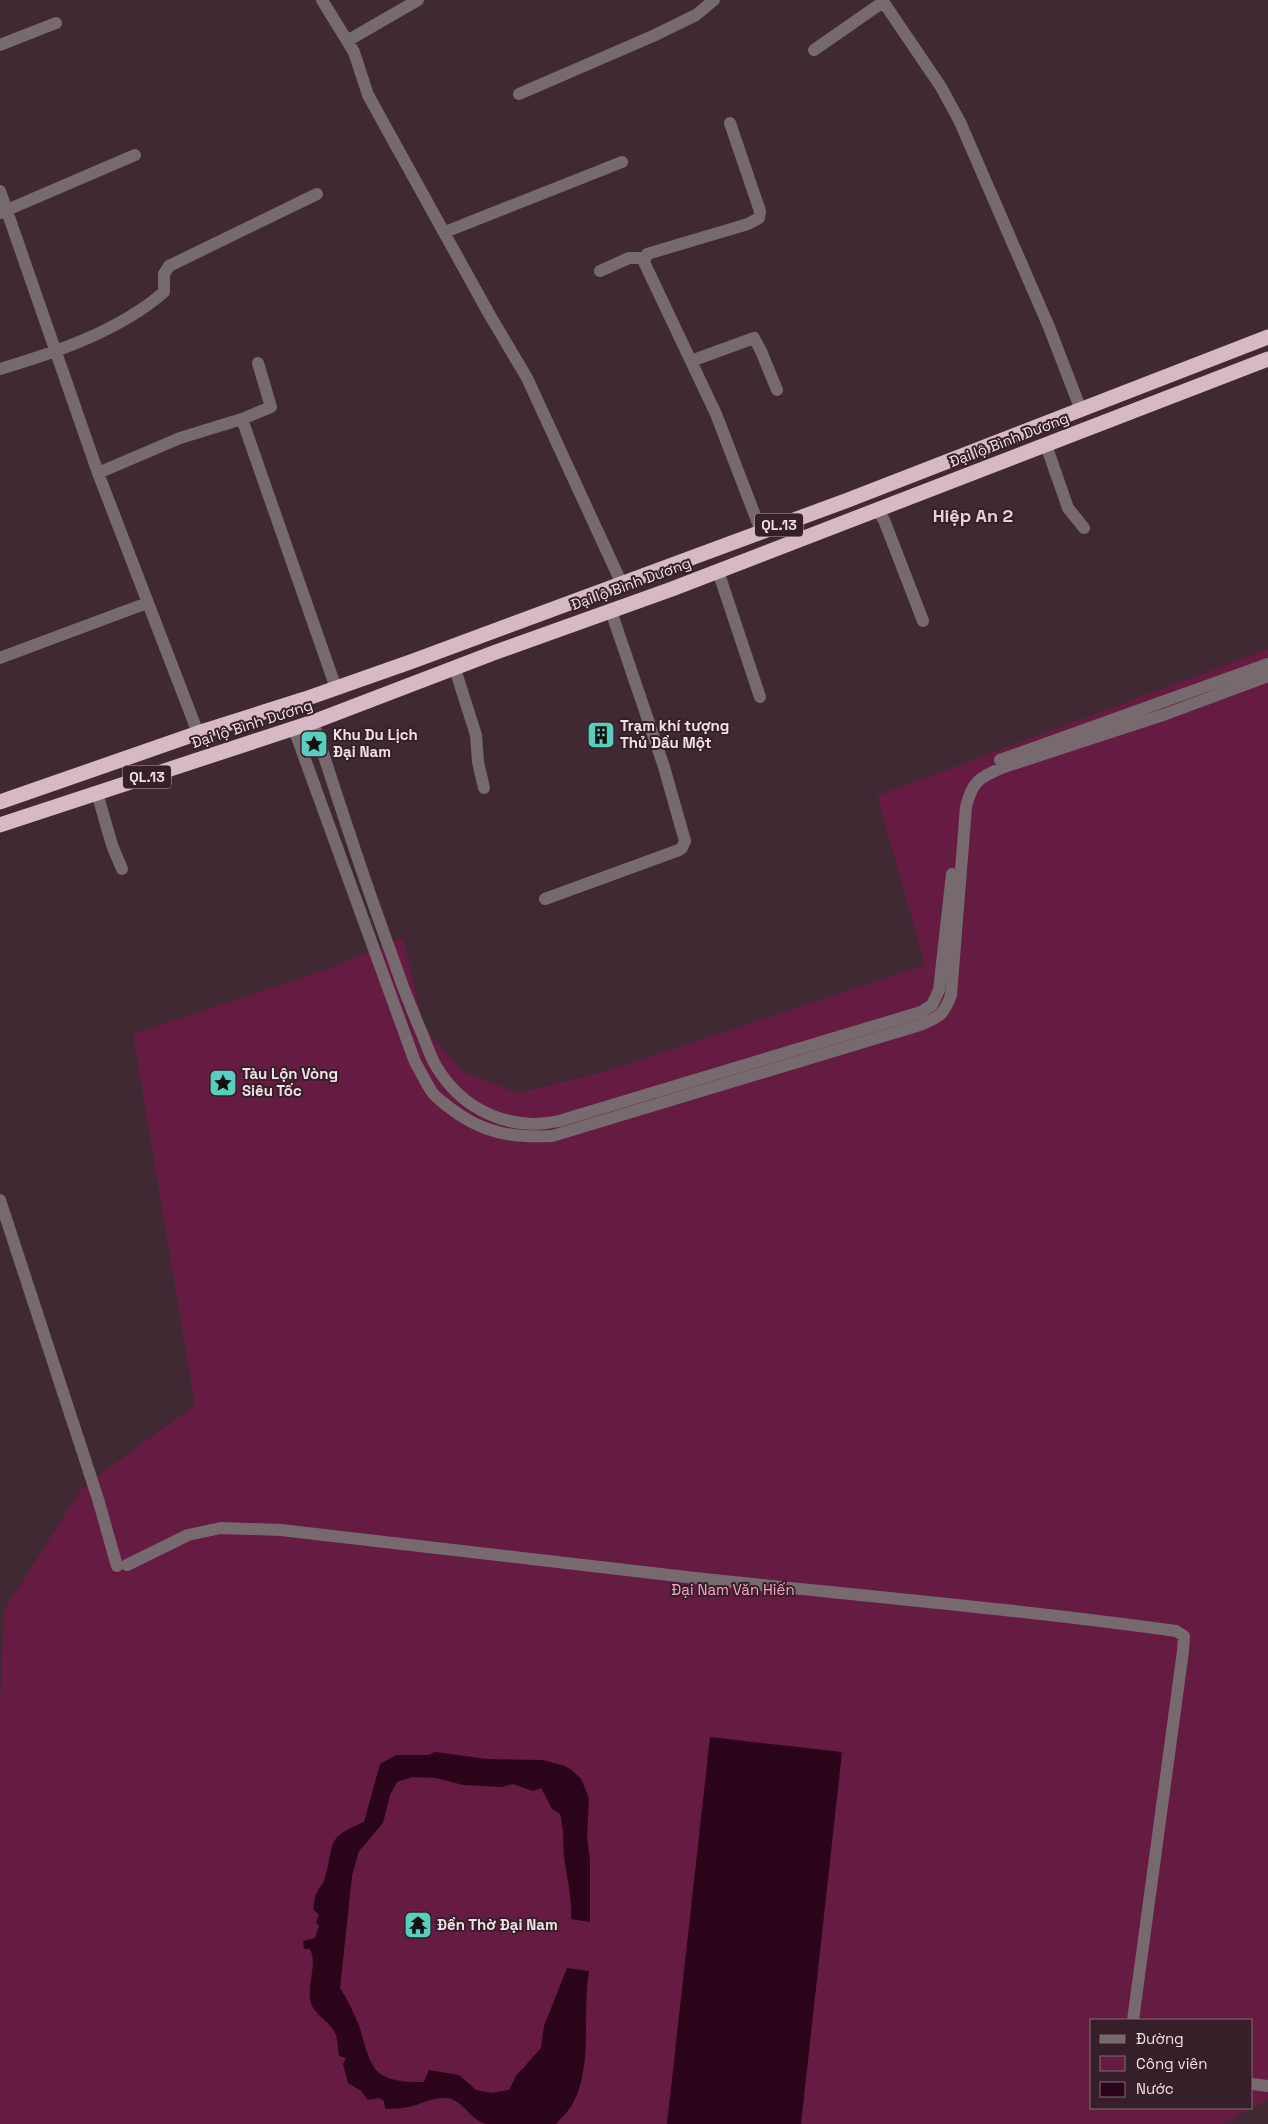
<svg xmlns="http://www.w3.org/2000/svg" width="1268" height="2124" viewBox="0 0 1268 2124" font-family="'Space Grotesk',sans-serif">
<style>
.green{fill:#651b42;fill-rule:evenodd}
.water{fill:#2b0419}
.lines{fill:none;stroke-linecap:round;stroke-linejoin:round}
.minor{stroke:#776a6f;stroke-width:12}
.highway{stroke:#d7b9c5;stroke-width:15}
.labels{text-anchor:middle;stroke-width:4;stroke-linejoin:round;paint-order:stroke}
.shield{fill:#361f29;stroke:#b9a7af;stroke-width:1}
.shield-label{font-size:14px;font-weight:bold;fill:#f1e1e8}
.street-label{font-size:15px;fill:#f1e1e8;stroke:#361f29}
.poi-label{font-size:15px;font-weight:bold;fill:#f1e1e8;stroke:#361f29;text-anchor:start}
.park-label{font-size:15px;fill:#faa1c8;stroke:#361f29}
.quarter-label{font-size:18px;font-weight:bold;fill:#eccdd9;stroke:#361f29}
</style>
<rect width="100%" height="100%" fill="#412933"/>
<!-- green -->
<path class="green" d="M 1268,649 L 1268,2099 L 1223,2124 L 0,2124 L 0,1707 L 4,1610 L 82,1488 L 195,1405 L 133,1034 L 322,971 L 403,938 L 424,1027 L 461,1071 L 518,1093 L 607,1071 L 925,965 L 877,796 ZM 1092,2020 L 1252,2020 L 1252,2108 L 1092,2108 Z"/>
<!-- water -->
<path class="water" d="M 710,1737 L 842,1752 L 801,2124 L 667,2124 Z
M 435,1752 L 487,1759 L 542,1760 L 565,1766 L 573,1771 L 581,1779 L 589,1798 L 587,1836 L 590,1859 L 590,1922 L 571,1919 C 572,1898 567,1878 564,1857 C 563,1842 564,1829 560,1814 L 552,1809 L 541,1788 L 533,1791 L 513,1784 L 501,1787 L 463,1785 L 436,1778 L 412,1777 L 397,1782 L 390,1795 L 383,1823 L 359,1851 L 352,1876 L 340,1988 C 348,2000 354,2013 359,2026 C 365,2042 368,2070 386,2077 C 398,2082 411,2082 424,2082 L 429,2070 L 459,2075 L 476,2090 L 491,2093 L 509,2090 L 516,2076 L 541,2048 L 544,2026 L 567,1968 L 589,1971 C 582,2011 593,2067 573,2103 C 569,2111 561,2118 556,2124 L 486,2124 C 470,2120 463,2100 447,2098 C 436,2097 426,2102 416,2105 C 406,2108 395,2109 385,2109 L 384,2101 L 379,2098 L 368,2100 L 361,2091 L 348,2083 L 343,2064 L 346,2058 L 339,2056 C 338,2049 338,2039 335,2033 C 330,2021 315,2016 311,2003 C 306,1985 318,1965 310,1949 L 304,1949 L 303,1941 L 315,1938 L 319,1926 L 316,1922 L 319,1915 L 313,1909 C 314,1905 314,1899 316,1894 C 318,1889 322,1886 324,1881 C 336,1845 322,1839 364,1822 L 380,1764 L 396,1755 L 429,1755 Z"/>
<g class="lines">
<!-- minor -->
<path class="minor" d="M 322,0 L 354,52 L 368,95 L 488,312 L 527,378 L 621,582
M 882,0 L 941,87 L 960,122 L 1049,327 L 1081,410
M 347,41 L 418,0
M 0,45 L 56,23
M 814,50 L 883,2
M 519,94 L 653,36 L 696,15 L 714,0
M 730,123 L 760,211 L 759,218 L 748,224 L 647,254 L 644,262 L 716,414 L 761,531
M 0,191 L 98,473 L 198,733
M 0,213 L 135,155
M 445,232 L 622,162
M 600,271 L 629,258 L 644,258
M 691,361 L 754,338 L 761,351 L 777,390
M 0,369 C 57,352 119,331 164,292 L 164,274 L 169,266 L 317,194
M 242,419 L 336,688
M 1046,445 L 1068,508 L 1084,528
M 98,473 L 180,438 L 242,419 L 271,407 L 258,363
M 877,510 L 884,520 L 923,621
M 718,571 L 760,697
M 0,658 L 147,603
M 455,669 L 476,735 L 478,762 L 484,788
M 313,722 C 338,800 363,877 391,953 C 400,980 410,1006 421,1031 C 426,1043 430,1056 436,1066 C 462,1110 510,1132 559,1121 L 921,1012 L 932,1005 L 939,990 L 952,874
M 294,729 L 415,1062 C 421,1072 426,1083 432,1092 C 436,1098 444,1103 450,1108 C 482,1133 512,1138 552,1136 L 920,1025 C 939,1017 944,1015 951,995 L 966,807 C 972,781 980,777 1004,767 L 1166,714 L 1268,676
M 1000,760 L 1268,664
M 97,793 L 112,845 L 122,869
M 545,899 L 679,850 L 682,848 L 685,841 L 664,767 L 611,611
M 0,1200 L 98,1499 L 117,1566
M 127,1565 L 188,1535 L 221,1528 L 281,1530 C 419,1547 557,1563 695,1578 C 855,1595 1016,1609 1176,1631 L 1184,1636 L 1183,1651 L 1133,2020
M 1252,2084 L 1268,2086"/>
<!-- highway -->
<path class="highway" d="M 0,802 L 198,733 L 305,699 L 413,661 L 848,500 L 1268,337
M 0,825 L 313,722 L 496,652 L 672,589 L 1268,359"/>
</g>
<!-- icons -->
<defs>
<symbol id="building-square" viewBox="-11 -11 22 22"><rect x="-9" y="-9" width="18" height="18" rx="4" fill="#59cebe" stroke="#361f29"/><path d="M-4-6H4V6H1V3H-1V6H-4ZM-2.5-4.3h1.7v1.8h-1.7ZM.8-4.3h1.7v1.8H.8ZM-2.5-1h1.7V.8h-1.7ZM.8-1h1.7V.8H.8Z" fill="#111"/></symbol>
<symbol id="sight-square" viewBox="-11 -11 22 22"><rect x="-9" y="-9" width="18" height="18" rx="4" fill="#59cebe" stroke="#361f29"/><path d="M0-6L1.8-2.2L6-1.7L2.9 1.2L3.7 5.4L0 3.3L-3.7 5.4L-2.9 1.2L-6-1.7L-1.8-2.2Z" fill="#111"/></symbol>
<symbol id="temple-square" viewBox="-11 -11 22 22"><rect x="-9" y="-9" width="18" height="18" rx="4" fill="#59cebe" stroke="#361f29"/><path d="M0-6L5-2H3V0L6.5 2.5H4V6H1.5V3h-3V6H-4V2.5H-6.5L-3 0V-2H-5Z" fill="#111"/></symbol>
</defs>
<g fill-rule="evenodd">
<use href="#building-square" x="585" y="719" width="32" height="32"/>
<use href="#sight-square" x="298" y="728" width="32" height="32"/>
<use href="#sight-square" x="207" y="1067" width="32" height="32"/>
<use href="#temple-square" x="402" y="1909" width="32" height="32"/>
</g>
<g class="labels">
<!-- shield labels -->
<g class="shield">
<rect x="755" y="513.5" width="48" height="23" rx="4"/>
<rect x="123" y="765.5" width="48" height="23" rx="4"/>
</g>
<g class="shield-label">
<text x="779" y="530">QL.13</text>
<text x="147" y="782">QL.13</text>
</g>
<!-- street labels -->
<g class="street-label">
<text transform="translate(1009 440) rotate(-21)" y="5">Đại lộ Bình Dương</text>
<text transform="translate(631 584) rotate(-20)" y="5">Đại lộ Bình Dương</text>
<text transform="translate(252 724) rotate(-18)" y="5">Đại lộ Bình Dương</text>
</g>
<!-- poi labels -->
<g class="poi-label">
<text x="620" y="731">Trạm khí tượng<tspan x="620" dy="17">Thủ Dầu Một</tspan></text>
<text x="333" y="740">Khu Du Lịch<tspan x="333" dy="17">Đại Nam</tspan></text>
<text x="242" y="1079">Tàu Lộn Vòng<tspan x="242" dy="17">Siêu Tốc</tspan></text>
<text x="437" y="1930">Đền Thờ Đại Nam</text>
</g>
<!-- park labels -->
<g class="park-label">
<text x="733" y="1595">Đại Nam Văn Hiến</text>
</g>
<!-- quarter labels -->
<g class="quarter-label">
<text x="973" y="522">Hiệp An 2</text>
</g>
</g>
<!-- legend -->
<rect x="1090" y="2019" width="162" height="90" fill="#361f29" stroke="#816d75"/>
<rect x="1100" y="2035" width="25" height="8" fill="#776a6f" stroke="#816d75"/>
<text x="1136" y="2044" font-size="15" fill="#f1e1e8">Đường</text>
<rect x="1100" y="2056" width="25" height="15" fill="#651b42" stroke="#816d75"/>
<text x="1136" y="2069" font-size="15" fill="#f1e1e8">Công viên</text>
<rect x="1100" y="2082" width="25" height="15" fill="#2b0419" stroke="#816d75"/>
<text x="1136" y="2094" font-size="15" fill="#f1e1e8">Nước</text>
</svg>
